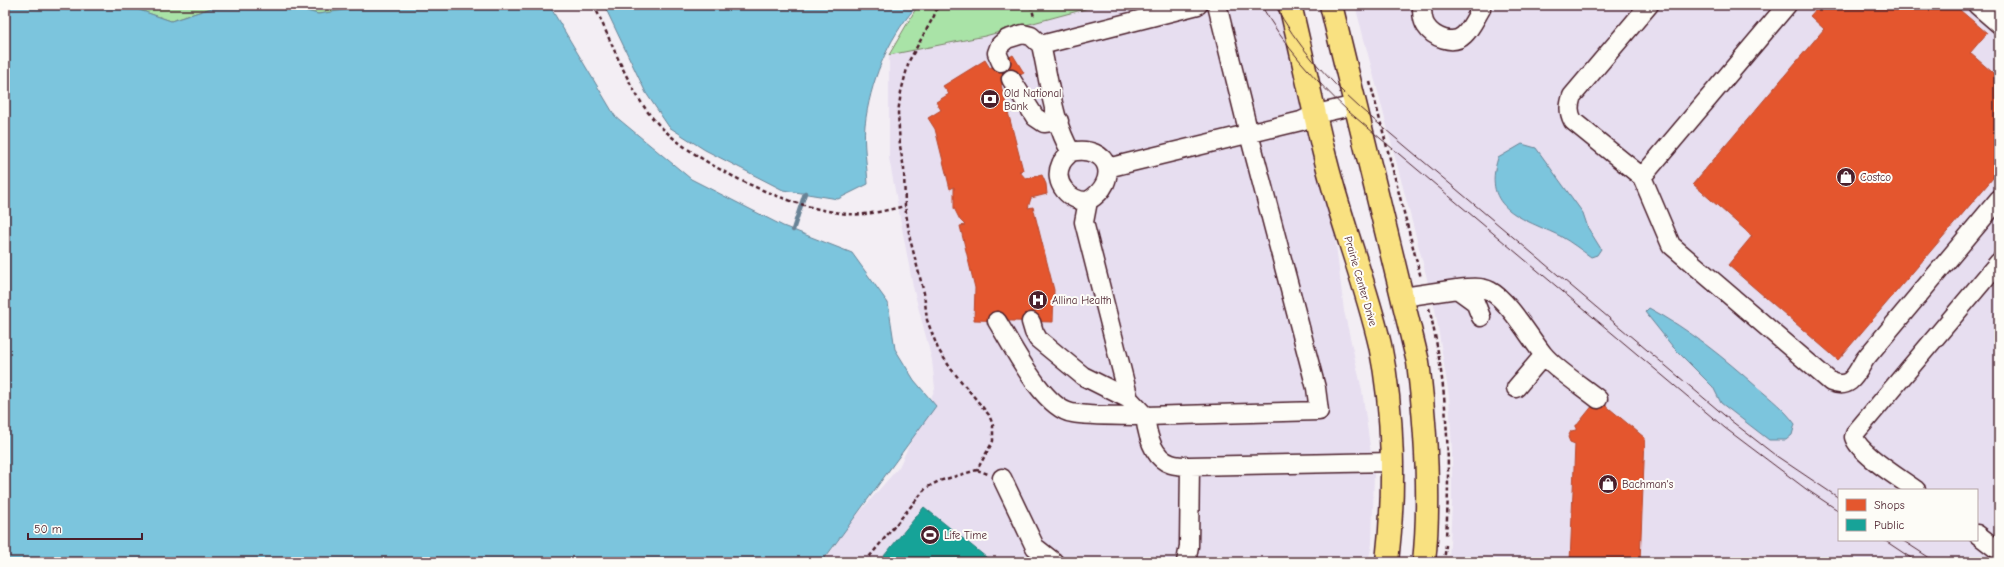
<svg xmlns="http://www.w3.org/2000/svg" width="2004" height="567" viewBox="0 0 2004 567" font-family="'Comic Neue',sans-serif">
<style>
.built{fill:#e7def0;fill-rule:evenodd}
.green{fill:#a9e3a7;stroke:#7a8169}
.water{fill:#7cc5dd;stroke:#688396}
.shops{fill:#e4572e;stroke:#b6462d}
.public{fill:#17a398;stroke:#267b77}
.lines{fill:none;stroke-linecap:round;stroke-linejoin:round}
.stream{stroke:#688396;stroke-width:4.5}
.minor-casing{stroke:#4a1f2b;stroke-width:21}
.major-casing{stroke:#4a1f2b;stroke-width:25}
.path{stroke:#4a1f2b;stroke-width:2.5;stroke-dasharray:4 3;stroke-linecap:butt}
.minor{stroke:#fdfcf7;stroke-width:18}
.major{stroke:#f9e181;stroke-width:22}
.tram{stroke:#4a1f2b;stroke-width:1}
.labels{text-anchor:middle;stroke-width:4;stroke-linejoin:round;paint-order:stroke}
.poi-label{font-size:11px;fill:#4a1f2b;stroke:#fdfcf7;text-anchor:start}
.street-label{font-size:11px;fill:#4a1f2b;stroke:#fdfcf7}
</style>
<rect width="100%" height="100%" fill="#f3eef4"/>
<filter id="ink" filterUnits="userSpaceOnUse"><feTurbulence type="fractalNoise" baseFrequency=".025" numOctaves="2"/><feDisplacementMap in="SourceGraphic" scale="8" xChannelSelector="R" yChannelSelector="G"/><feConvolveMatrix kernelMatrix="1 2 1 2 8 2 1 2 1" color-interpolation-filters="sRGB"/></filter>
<g filter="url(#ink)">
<!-- built -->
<path class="built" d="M 1100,5 L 1281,5 L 1334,228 L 1344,311 L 1362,390 L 1374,474 L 1372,544 L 1368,562 L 824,562 L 850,523 L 899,467 L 935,389 L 932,360 L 913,287 L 889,158 L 889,55 L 985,36 Z
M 1355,5 L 1999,5 L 1999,562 L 1449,562 L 1452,504 L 1452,451 L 1449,396 L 1435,309 ZM 1839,490 L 1977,490 L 1977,540 L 1839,540 Z"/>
<!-- green -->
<path class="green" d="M 125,5 L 221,5 L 171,21 Z
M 284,5 L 422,5 L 318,14 Z
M 918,5 L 1100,5 L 985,36 L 889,55 Z"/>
<!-- water -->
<path class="water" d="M 5,5 L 125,5 L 171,21 L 221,5 L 284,5 L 318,14 L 378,5 L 549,5 L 615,116 L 691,179 L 783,226 L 852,253 L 888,303 L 895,349 L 914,380 L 936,406 L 822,562 L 5,562 Z
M 604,5 L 913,5 L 915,8 C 887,40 870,83 865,125 C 863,144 867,165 868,184 L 838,199 L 783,190 L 705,150 L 669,127 L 646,93 Z
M 1522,144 L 1536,148 L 1583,213 L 1588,228 L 1601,249 L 1597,255 L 1591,257 C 1581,250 1571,242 1560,236 C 1523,218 1481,210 1498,158 Z
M 1649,308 C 1689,329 1724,358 1758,388 C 1771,399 1785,410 1795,424 L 1792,435 L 1786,440 L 1769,440 L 1721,403 L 1713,387 L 1673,347 L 1645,312 Z"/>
<!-- shops -->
<path class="shops" d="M 1820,5 L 1954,5 L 1987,33 L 1970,53 L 1999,78 L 1999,171 L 1838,360 L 1728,265 L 1752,236 L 1693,184 L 1824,29 L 1810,16 Z
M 1013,55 L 1024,73 L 1001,85 L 1023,170 L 1019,171 L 1026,179 L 1042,175 L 1046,184 L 1047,194 L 1031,198 L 1028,208 L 1033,207 L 1054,290 L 1053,322 L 974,320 L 975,288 L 960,226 L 965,225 L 960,220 L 954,208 L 954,187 L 950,189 L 935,129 L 928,118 L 941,110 L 936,102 L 949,94 L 943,86 L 985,60 L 990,68 Z
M 1598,399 L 1645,438 L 1640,562 L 1570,562 L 1575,444 L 1570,442 L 1568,437 L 1571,431 L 1576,430 L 1576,425 L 1577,425 Z"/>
<!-- public -->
<path class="public" d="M 924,507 L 992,562 L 879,562 Z"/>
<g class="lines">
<!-- stream -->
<path class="stream" d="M 793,230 L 805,193"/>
<defs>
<path id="minor" d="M 1198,5 L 1041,45 C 1049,79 1053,123 1071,152 C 1067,156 1063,159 1061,164 C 1052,183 1070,202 1088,201 L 1084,222 L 1129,399 L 1145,416 L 1319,411 L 1316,388 L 1249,134 L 1217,5
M 1422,5 C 1422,12 1422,20 1426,26 C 1433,37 1453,46 1464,35 C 1471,29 1476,17 1481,9 L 1480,5
M 1649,5 L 1572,96 C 1569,105 1568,111 1573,121 L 1642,177 L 1671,245 L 1831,382 C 1851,390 1856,374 1865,359 L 1999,199
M 1977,5 L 1999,24
M 1001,62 L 997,53 L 1000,45 L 1007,39 L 1023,34 L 1031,36 L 1041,45
M 1011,79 L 1035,117 L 1044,123 L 1059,121
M 1071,152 C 1110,144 1121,181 1088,201
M 1107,168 L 1301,121 L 1316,114 L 1356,105
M 1642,177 L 1787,5
M 1457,289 C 1467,288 1481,286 1490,291 C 1508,300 1530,338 1543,354 C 1554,368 1583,387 1598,399
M 1403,297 L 1457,289 L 1475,302 L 1481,317
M 997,321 C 1012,345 1043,408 1072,413 C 1093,417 1122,415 1145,416 C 1147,433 1152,458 1171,464 C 1177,466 1184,466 1190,466 L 1392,462
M 1031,322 L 1034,332 L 1038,339 L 1083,376 L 1129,399
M 1516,388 L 1544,355
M 1002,478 L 1035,547 L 1054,562
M 1916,490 C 1901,479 1859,454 1854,437 L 1856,432 L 1999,262
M 1977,534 L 1999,551
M 1186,562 L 1189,546 L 1190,466"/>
<path id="major" d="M 1290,5 C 1302,54 1312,104 1324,153 C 1339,217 1365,280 1380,345 C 1394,412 1395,494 1387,562
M 1331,5 L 1418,362 C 1426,428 1431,496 1424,562"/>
</defs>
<!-- minor casing -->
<use href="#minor" class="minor-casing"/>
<!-- major casing -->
<use href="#major" class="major-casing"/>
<!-- path -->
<path class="path" d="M 594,5 C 610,39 624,77 645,108 C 679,159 788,209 848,214 C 867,216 887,210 905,206
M 1031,5 L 1034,17
M 1370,82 L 1421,278
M 1429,308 C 1447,382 1451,460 1446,536
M 977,470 L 988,474
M 865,562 L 926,488 L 939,481 L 977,470 L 993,441 L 993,425 L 989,415 L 951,369 L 938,349 L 927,320 L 924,293 L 910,239 L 905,206 L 904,169 L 900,146 L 898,113 L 901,92 L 909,61 L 934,16 L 938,5
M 1444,562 L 1446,545"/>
<!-- minor -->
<use href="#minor" class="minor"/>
<!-- major -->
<use href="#major" class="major"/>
<!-- tram -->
<path class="tram" d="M 1261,5 C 1284,46 1315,80 1349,112 L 1725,428 L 1806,489 L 1839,511
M 1275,5 C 1296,45 1327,78 1360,108 L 1730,420 L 1775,455 L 1839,498
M 1884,540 L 1917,562
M 1902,540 L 1936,562"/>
</g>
</g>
<!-- icons -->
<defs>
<symbol id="bank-disc" viewBox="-11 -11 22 22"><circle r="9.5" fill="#4a1f2b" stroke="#fdfcf7"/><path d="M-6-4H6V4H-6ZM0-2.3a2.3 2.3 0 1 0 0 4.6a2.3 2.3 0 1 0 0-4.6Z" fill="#fff"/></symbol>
<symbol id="shop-disc" viewBox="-11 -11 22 22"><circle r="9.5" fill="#4a1f2b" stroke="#fdfcf7"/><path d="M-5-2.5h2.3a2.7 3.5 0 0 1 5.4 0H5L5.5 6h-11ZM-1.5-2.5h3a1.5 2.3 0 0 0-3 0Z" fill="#fff"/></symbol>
<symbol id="hospital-disc" viewBox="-11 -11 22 22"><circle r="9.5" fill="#4a1f2b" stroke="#fdfcf7"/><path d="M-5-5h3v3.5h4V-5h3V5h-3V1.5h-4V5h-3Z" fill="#fff"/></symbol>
<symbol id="stadium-disc" viewBox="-11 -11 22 22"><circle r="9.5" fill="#4a1f2b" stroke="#fdfcf7"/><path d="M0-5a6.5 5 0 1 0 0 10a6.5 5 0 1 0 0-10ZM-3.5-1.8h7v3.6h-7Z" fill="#fff"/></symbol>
</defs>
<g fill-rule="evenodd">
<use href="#bank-disc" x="979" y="88" width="22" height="22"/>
<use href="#shop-disc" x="1835" y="166" width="22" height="22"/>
<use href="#hospital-disc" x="1027" y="289" width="22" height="22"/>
<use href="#shop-disc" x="1597" y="473" width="22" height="22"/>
<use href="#stadium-disc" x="919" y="524" width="22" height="22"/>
</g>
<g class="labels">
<!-- poi labels -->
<g class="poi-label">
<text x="1004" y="97">Old National<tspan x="1004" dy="13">Bank</tspan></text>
<text x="1860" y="181">Costco</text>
<text x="1052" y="304">Allina Health</text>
<text x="1622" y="488">Bachman's</text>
<text x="944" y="539">Life Time</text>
</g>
<!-- street labels -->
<g class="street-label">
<text transform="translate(1361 281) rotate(74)" y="4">Prairie Center Drive</text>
</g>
</g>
<!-- margin -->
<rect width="2004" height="567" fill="none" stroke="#fdfcf7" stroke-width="20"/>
<rect x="10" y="10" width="1984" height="547" fill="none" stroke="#4a1f2b" stroke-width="1.5" filter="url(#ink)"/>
<!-- legend -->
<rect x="1838" y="489" width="140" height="52" fill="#fdfcf7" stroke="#b5a4a5"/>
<rect x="1846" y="499" width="20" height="12" fill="#e4572e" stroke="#b5a4a5"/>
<text x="1874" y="509" font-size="12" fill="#4a1f2b">Shops</text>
<rect x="1846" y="519" width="20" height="12" fill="#17a398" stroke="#b5a4a5"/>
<text x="1874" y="529" font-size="12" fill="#4a1f2b">Public</text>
<!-- scale -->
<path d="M28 533v6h114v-6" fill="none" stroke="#4a1f2b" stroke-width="2"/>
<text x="34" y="533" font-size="12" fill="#4a1f2b" stroke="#fdfcf7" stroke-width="3" paint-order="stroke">50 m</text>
</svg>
